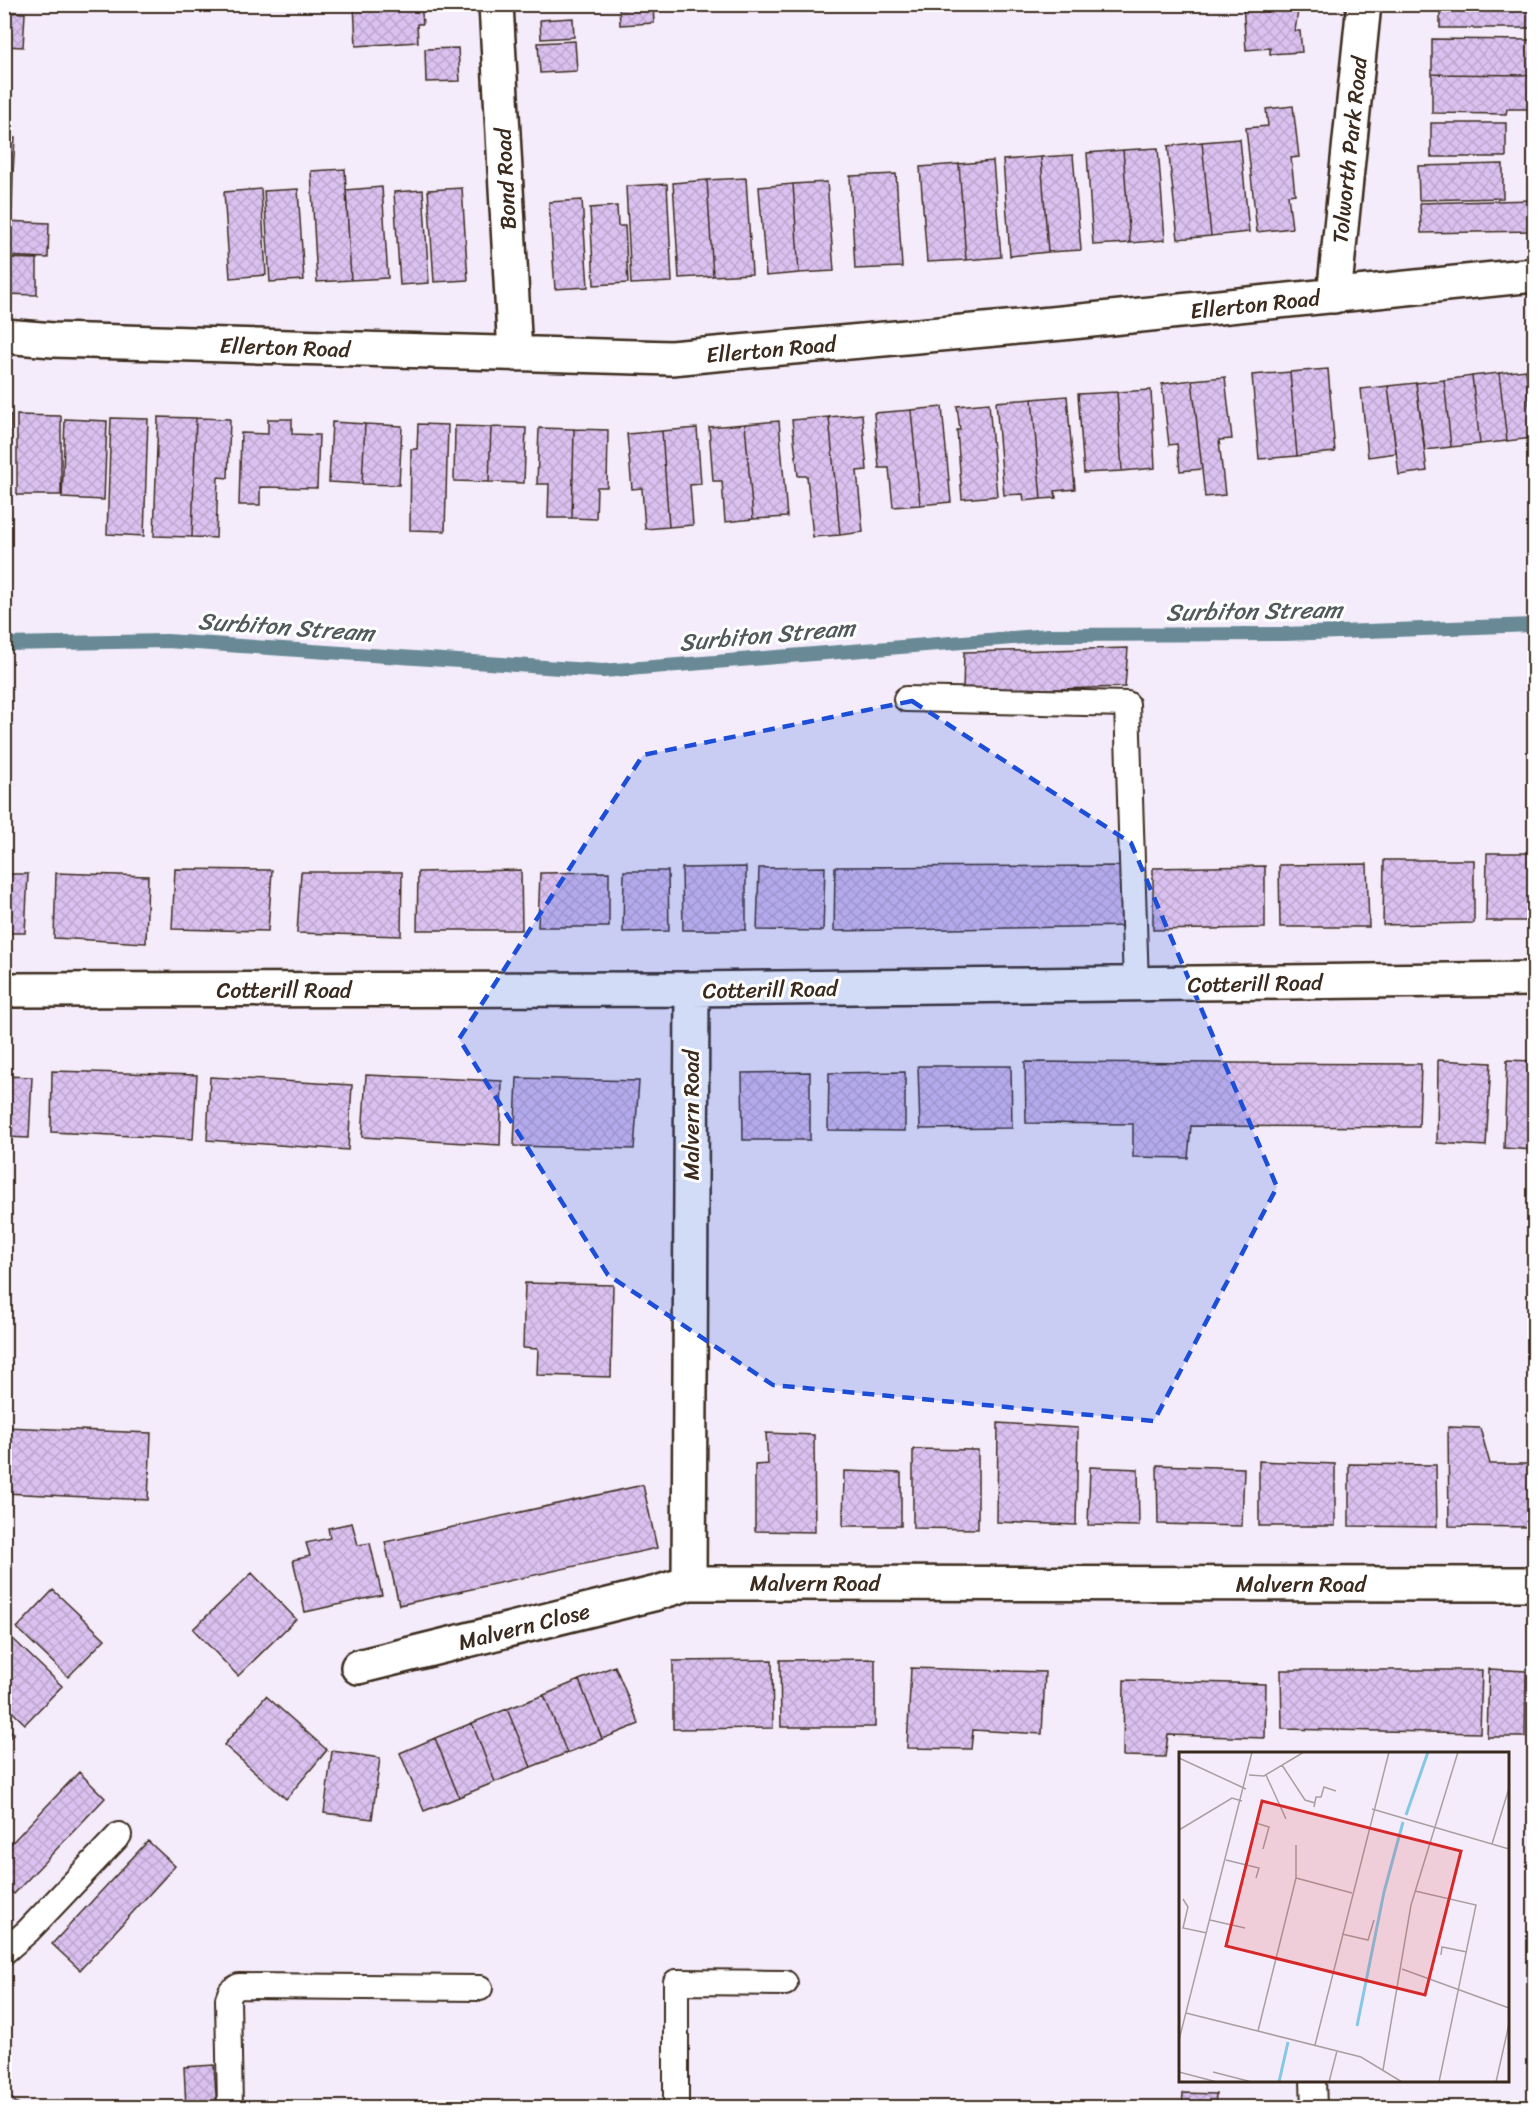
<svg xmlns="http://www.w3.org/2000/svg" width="1539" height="2112" viewBox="0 0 1539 2112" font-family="Sriracha,sans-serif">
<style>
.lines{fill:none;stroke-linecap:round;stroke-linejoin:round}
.stream{stroke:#678995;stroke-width:14}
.building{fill:url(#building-cross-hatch);stroke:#3b2a1e;stroke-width:1.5}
.service-casing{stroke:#3b2a1e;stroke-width:28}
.minor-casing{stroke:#3b2a1e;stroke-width:38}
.service{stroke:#fff;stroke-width:24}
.minor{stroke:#fff;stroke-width:33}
.marked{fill:#1d4ed8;fill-opacity:0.2;stroke:#1d4ed8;stroke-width:4.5;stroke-dasharray:12 8;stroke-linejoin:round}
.labels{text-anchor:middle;stroke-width:6;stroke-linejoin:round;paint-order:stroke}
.street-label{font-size:22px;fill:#3b2a1e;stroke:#fff}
.water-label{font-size:24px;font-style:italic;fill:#51595a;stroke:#fff}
.inset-river{fill:none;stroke:#84c8e5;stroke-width:3}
.inset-road{fill:none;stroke:#aa9ea2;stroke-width:1.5}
.view{fill:#d62828;fill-opacity:0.15;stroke:#d62828;stroke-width:3}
.inset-edge{fill:none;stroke:#3b2a1e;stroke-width:3}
</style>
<defs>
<pattern id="building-cross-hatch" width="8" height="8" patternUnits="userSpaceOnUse" patternTransform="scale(1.5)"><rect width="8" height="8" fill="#dac1f0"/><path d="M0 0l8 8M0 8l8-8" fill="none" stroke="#bca6cd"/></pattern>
</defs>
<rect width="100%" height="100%" fill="#f4ecfa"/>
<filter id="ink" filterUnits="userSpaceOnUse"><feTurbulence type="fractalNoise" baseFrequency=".0167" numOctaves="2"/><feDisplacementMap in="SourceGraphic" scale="12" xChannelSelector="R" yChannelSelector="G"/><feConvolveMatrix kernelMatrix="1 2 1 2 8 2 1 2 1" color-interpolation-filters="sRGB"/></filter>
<g filter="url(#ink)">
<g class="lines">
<!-- stream -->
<path class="stream" d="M 4,644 L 167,641 L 603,671 L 1049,635 L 1284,634 L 1534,625"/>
</g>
<!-- building -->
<path class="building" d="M 354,4 L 421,4 L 423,24 L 417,24 L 418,42 L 356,46 Z
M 619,4 L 653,4 L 654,23 L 620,25 Z
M 1243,4 L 1299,4 L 1295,31 L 1300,31 L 1302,52 L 1270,54 L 1270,48 L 1246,50 Z
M 1440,4 L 1532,4 L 1532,28 L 1440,28 Z
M 4,12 L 25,13 L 23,47 L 4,46 Z
M 573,18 L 574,37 L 541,39 L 540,20 Z
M 1432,39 L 1534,40 L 1534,75 L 1432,74 Z
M 575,41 L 577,71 L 540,73 L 538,43 Z
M 458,48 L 460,81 L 426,82 L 425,49 Z
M 1432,74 L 1534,75 L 1534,109 L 1507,109 L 1506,114 L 1432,113 Z
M 4,94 L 11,94 L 9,125 L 4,125 Z
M 1293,106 L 1299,157 L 1291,158 L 1295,194 L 1288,195 L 1292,228 L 1257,232 L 1246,128 L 1268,126 L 1266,109 Z
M 1431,123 L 1506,123 L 1506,157 L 1431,157 Z
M 4,138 L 15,138 L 13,173 L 4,172 Z
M 1240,139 L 1249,232 L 1211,236 L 1202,142 Z
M 1202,142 L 1211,236 L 1178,239 L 1168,146 Z
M 1158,148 L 1165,240 L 1130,243 L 1123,150 Z
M 1123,150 L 1130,243 L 1093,245 L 1087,153 Z
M 1073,155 L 1081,250 L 1048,252 L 1041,157 Z
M 1041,157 L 1048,252 L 1010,256 L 1003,160 Z
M 993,161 L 1001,257 L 966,260 L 959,164 Z
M 959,164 L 966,260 L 927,262 L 920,167 Z
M 1503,164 L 1503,198 L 1419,200 L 1418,166 Z
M 345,169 L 351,280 L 317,282 L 311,171 Z
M 4,172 L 13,173 L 12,209 L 4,209 Z
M 896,174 L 902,267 L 855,269 L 850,176 Z
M 746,178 L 752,274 L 713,276 L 707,180 Z
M 707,180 L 713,276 L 679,278 L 673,183 Z
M 827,182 L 834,271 L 799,273 L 793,184 Z
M 667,184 L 672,282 L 631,284 L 626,186 Z
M 793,184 L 799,273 L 766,276 L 759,187 Z
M 382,187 L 388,278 L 351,280 L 346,190 Z
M 462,188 L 468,280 L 434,282 L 428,190 Z
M 261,189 L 266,275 L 230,278 L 224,192 Z
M 298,189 L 304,280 L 270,282 L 264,191 Z
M 423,190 L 429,283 L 400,285 L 394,192 Z
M 582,200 L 588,287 L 555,289 L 549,202 Z
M 1534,200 L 1534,231 L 1421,233 L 1420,203 Z
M 617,206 L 618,226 L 625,226 L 628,283 L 594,285 L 590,208 Z
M 4,221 L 49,223 L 48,258 L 4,256 Z
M 4,258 L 37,259 L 37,295 L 4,294 Z
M 1328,369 L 1335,452 L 1297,456 L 1290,372 Z
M 1534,369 L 1534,448 L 1526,370 Z
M 1526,370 L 1533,438 L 1507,441 L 1499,373 Z
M 1290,372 L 1297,456 L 1259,459 L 1252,375 Z
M 1499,373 L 1507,441 L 1480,444 L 1472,376 Z
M 1472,376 L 1480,444 L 1451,447 L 1444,380 Z
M 1225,377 L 1232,439 L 1219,440 L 1225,495 L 1205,497 L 1192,380 Z
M 1192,380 L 1202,469 L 1180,471 L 1177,444 L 1169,445 L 1162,384 Z
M 1444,380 L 1451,447 L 1425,450 L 1416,383 Z
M 1416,383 L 1427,471 L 1399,475 L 1388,386 Z
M 1388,386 L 1396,453 L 1368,457 L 1361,389 Z
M 1151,390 L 1155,468 L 1122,471 L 1117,392 Z
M 1117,392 L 1122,471 L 1084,473 L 1078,394 Z
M 1067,396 L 1075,489 L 1055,491 L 1056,498 L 1041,499 L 1032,399 Z
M 1032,399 L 1041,499 L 1024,501 L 1023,494 L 1004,495 L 996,402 Z
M 989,403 L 997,496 L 962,499 L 957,430 L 960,430 L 957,406 Z
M 942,407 L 951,502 L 920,505 L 911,410 Z
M 911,410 L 920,505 L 893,507 L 889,468 L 879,468 L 874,413 Z
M 4,414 L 11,415 L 8,495 L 4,495 Z
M 862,414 L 867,470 L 857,471 L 863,532 L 840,535 L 829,417 Z
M 17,415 L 61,416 L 61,495 L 17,495 Z
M 158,417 L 196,418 L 192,537 L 154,536 Z
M 829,417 L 840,535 L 813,537 L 807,476 L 798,476 L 792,420 Z
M 111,418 L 148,419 L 144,536 L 107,534 Z
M 196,418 L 230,419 L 228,478 L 218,477 L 216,538 L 192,537 Z
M 65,419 L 107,421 L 104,500 L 62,498 Z
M 268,419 L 292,419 L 292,434 L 319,435 L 317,488 L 260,487 L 260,505 L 239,505 L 241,433 L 268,434 Z
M 779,421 L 787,517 L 753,519 L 745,424 Z
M 332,422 L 365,424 L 362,484 L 329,482 Z
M 365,424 L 402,426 L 399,485 L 362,484 Z
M 418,424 L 448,425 L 445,531 L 410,530 L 411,449 L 417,449 Z
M 745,424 L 753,519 L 725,522 L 722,481 L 713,481 L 709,427 Z
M 455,426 L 491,427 L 489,482 L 454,481 Z
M 491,427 L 526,428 L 524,483 L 489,482 Z
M 539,428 L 574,429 L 572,518 L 548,518 L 549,484 L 537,484 Z
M 697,428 L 701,484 L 690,485 L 693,525 L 669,527 L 662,431 Z
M 574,429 L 608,430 L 607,487 L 597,487 L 596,519 L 572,518 Z
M 662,431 L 669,527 L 645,529 L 642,488 L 632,489 L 627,434 Z
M 1128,648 L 1125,687 L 963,692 L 964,652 Z
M 1487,853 L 1534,853 L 1534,921 L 1486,921 Z
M 1384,860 L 1474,860 L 1474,923 L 1383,925 Z
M 1367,864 L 1369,927 L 1280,927 L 1279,865 Z
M 1132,866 L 1133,926 L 834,931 L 835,867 Z
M 1265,866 L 1265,928 L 1153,930 L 1153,868 Z
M 746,867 L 746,930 L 683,930 L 682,868 Z
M 825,867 L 823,931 L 757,930 L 759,868 Z
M 175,869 L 272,870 L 268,931 L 172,929 Z
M 521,870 L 522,930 L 417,930 L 418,872 Z
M 624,871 L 668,871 L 669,931 L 623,932 Z
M 301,872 L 402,872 L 401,936 L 297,933 Z
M 609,872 L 609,927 L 538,927 L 540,873 Z
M 56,873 L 148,876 L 146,943 L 54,938 Z
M 4,874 L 28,874 L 25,933 L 4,933 Z
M 1438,1060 L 1491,1063 L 1486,1146 L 1437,1143 Z
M 1507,1060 L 1534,1061 L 1534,1150 L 1504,1148 Z
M 1025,1062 L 1421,1064 L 1419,1127 L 1191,1126 L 1188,1158 L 1133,1157 L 1133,1124 L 1026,1123 Z
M 918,1066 L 1011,1066 L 1012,1128 L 920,1129 Z
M 52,1071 L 197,1075 L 193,1139 L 51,1132 Z
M 810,1072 L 810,1140 L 743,1140 L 742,1073 Z
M 905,1072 L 905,1131 L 828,1130 L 829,1073 Z
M 366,1075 L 502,1081 L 500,1145 L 362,1137 Z
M 4,1076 L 32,1077 L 29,1138 L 4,1137 Z
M 210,1077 L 352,1085 L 348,1150 L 207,1140 Z
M 517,1078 L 639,1081 L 634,1149 L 514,1146 Z
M 525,1283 L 613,1285 L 611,1377 L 537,1375 L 538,1349 L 523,1348 Z
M 998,1423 L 1078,1428 L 1076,1525 L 997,1522 Z
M 4,1427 L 151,1433 L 148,1500 L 4,1493 Z
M 1448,1427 L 1480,1428 L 1490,1464 L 1534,1464 L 1534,1527 L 1449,1526 Z
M 766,1433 L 814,1435 L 815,1532 L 755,1531 L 755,1465 L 768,1464 Z
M 913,1449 L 978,1450 L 978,1529 L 913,1528 Z
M 1259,1461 L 1335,1464 L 1335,1526 L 1259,1526 Z
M 1349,1464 L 1436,1465 L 1437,1527 L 1349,1526 Z
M 1157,1465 L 1244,1468 L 1242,1526 L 1158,1524 Z
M 1090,1467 L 1138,1469 L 1139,1526 L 1088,1525 Z
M 844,1471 L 901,1473 L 901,1526 L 843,1526 Z
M 643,1485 L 657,1548 L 399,1605 L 385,1542 Z
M 352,1523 L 358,1545 L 370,1543 L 382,1595 L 305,1612 L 293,1560 L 310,1556 L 306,1543 L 330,1538 L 328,1528 Z
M 252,1573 L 296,1619 L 238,1676 L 193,1629 Z
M 53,1590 L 105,1639 L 68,1677 L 17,1628 Z
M 11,1637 L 62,1686 L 25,1724 L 4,1704 L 4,1643 Z
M 875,1659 L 875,1727 L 781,1727 L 780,1660 Z
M 772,1660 L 773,1728 L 673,1729 L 673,1661 Z
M 615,1666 L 639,1724 L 602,1739 L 579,1680 Z
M 911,1668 L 1045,1672 L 1042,1734 L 973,1730 L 971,1749 L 907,1748 Z
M 1489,1669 L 1526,1671 L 1525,1737 L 1487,1737 Z
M 1281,1670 L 1482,1670 L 1480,1733 L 1282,1729 Z
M 579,1680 L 602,1739 L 567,1753 L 544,1695 Z
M 1124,1680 L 1266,1684 L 1265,1738 L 1168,1735 L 1165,1757 L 1123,1756 Z
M 544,1695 L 567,1753 L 531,1767 L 507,1709 Z
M 266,1696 L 327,1750 L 286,1799 L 224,1745 Z
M 507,1709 L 531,1767 L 495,1782 L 472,1723 Z
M 472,1723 L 495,1782 L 459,1797 L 435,1738 Z
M 4,1725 L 14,1733 L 4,1743 Z
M 435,1738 L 459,1797 L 424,1811 L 400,1753 Z
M 332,1751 L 380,1758 L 372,1819 L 324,1813 Z
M 79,1772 L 105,1798 L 14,1894 L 4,1885 L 4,1851 Z
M 148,1841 L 175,1866 L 80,1970 L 52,1944 Z
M 214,2065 L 217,2108 L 186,2108 L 184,2067 Z
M 4,2091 L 22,2108 L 4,2108 Z
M 1183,2093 L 1216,2094 L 1215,2108 L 1182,2108 Z"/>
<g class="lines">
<defs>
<path id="service" d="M 906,699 L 1127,704 L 1136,985
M 4,1952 L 28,1931 L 119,1835
M 1313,2080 L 1314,2108
M 230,2108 L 228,1999 L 231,1991 L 239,1986 L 480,1988
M 676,2108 L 676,1982 L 785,1983"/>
<path id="minor" d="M 496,4 L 515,354
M 1334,296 L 1364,4
M 4,336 L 53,340 L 671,358 L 1062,323 L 1534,275
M 692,989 L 689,1583 L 1534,1584
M 4,990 L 692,989 L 1534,979
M 358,1667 L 657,1593 L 689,1583"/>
</defs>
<!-- service casing -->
<use href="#service" class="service-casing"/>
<!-- minor casing -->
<use href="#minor" class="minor-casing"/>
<!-- service -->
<use href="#service" class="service"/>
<!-- minor -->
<use href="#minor" class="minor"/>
</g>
</g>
<!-- marked area -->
<path class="marked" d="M 912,701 L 1131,843 L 1277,1187 L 1154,1421 L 773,1385 L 608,1275 L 459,1039 L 643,755 Z"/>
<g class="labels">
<!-- street labels -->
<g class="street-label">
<text transform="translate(1349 150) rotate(-84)" y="8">Tolworth Park Road</text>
<text transform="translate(505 179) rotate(-93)" y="8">Bond Road</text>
<text transform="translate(1255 304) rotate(-6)" y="8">Ellerton Road</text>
<text transform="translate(285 347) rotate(2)" y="8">Ellerton Road</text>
<text transform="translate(771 349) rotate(-5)" y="8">Ellerton Road</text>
<text transform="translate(1255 983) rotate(-1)" y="8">Cotterill Road</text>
<text transform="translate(770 989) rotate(-1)" y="8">Cotterill Road</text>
<text x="284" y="998">Cotterill Road</text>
<text transform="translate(691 1115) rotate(-90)" y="8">Malvern Road</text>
<text x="815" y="1591">Malvern Road</text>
<text x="1301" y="1592">Malvern Road</text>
<text transform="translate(524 1626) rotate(-14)" y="8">Malvern Close</text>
</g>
<!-- water labels -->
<g class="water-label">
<text transform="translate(1254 611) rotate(-1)" y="8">Surbiton Stream</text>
<text transform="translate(286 627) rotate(4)" y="8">Surbiton Stream</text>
<text transform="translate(767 635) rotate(-5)" y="8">Surbiton Stream</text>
</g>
</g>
<!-- overview -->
<g transform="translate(1179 1752)">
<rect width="330" height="330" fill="#f4ecfa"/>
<path class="inset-river" d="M 227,63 L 249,0M 178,274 L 205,140 L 224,70M 100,330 L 109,290"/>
<path class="inset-road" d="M 0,6 L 67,37M 103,13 L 126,48 L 136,51M 70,23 L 85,24 L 125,0M 87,23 L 107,67M 135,55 L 137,45 L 142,45 L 145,35 L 157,39M 193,57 L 330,97M 77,71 L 90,75 L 84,97M 0,78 L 53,46 L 63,49M 313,92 L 330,36M 117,93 L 117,126M 47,108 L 80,116 L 77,126M 236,139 L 297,153 L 260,330M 4,147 L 9,155 L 4,176 L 28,181M 31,168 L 66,176M 163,182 L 189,188 L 195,168M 262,203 L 263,195 L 288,200M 223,217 L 330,256M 7,261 L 182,305 L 223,330M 79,279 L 117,126 L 173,141M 0,288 L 73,0M 136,293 L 210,0M 204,318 L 232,153 L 279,0M 0,320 L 38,330M 34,320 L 73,330M 150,330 L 158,299M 317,330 L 330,272"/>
<path class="view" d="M 83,49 L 282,99 L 246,243 L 47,194 Z"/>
<rect width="330" height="330" class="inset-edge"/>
</g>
<!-- margin -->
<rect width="1539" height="2112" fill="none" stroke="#fff" stroke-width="24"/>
<rect x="12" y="12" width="1515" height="2088" fill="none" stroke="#3b2a1e" stroke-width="2" filter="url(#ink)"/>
</svg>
